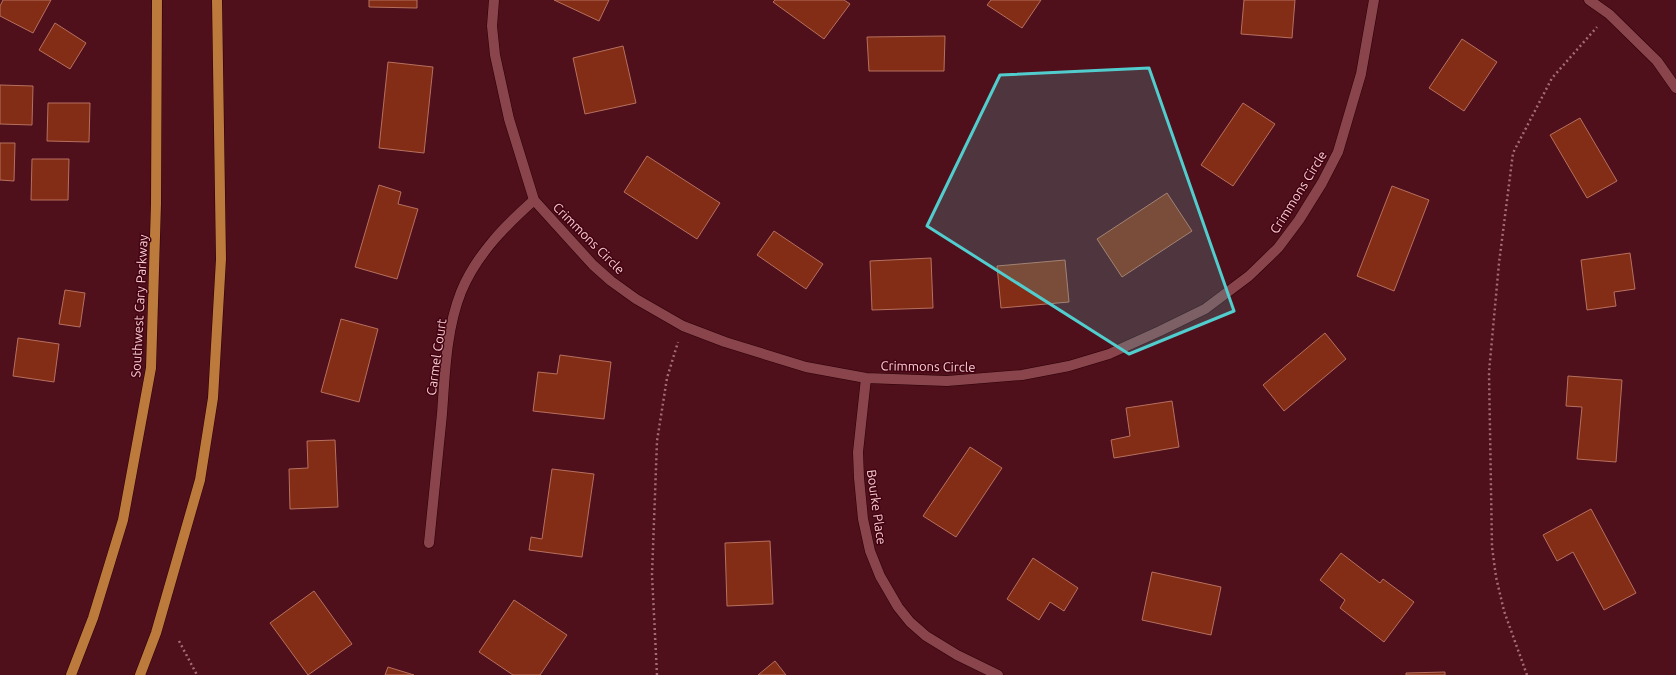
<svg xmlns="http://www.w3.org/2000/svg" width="1676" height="675" viewBox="0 0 1676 675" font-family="Ubuntu,sans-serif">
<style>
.building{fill:#842d16;stroke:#b6705e}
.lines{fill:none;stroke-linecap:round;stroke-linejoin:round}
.street-casing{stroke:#2c0008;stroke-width:11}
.primary-casing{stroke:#2c0008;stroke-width:11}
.path{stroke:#a26d74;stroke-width:2.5;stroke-dasharray:2 3;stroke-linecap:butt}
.street{stroke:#89454b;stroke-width:10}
.primary{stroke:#bc7a3c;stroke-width:10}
.marked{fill:#52cdcd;fill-opacity:0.2;stroke:#52cdcd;stroke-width:3;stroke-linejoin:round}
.labels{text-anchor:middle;stroke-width:3;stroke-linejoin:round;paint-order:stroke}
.street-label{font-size:13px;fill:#f8ced0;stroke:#430312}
</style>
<rect width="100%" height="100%" fill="#4f0f1b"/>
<!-- building -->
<path class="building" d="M 3,0 L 51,0 L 33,33 L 0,16 L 0,6 Z
M 369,0 L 417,0 L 417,8 L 369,7 Z
M 554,0 L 609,0 L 599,21 Z
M 775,0 L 844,0 L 850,4 L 824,39 L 773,2 Z
M 991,0 L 1041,0 L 1022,28 L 987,5 Z
M 1244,0 L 1295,0 L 1292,38 L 1241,34 Z
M 55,23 L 86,43 L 70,69 L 39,50 Z
M 945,36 L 944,71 L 869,71 L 867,37 Z
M 1462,39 L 1497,62 L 1464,111 L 1429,88 Z
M 623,46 L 636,103 L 585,114 L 573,58 Z
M 388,62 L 433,67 L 424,153 L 379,148 Z
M 0,85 L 33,86 L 32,125 L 0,124 Z
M 48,103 L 90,103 L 89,142 L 47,141 Z
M 1243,103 L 1275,124 L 1233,186 L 1201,165 Z
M 1580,118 L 1617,181 L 1587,198 L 1550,135 Z
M 0,143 L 15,143 L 14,181 L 0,180 Z
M 647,156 L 720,203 L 697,239 L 624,192 Z
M 32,159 L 69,159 L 68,200 L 31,200 Z
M 379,185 L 401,192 L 398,204 L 418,209 L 397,279 L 355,267 Z
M 1392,186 L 1429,200 L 1394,291 L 1357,276 Z
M 1167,193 L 1192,231 L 1122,277 L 1097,239 Z
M 774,231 L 823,264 L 806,289 L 757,255 Z
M 1630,253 L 1635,289 L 1614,292 L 1616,306 L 1587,310 L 1581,260 Z
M 931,258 L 933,308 L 872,310 L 870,261 Z
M 1065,260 L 1069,302 L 1001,308 L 997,266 Z
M 65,290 L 85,293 L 80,327 L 59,324 Z
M 341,319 L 378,329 L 359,402 L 321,392 Z
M 1325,333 L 1346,359 L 1284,411 L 1263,385 Z
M 18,338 L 59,344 L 54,382 L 13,376 Z
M 560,355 L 611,362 L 604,419 L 533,411 L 538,372 L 557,374 Z
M 1568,376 L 1622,380 L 1616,462 L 1577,459 L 1582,407 L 1566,406 Z
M 1172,401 L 1179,447 L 1114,458 L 1111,440 L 1130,436 L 1126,408 Z
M 335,440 L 338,507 L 290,509 L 289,469 L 308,468 L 307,441 Z
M 970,447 L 1002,468 L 956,537 L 923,516 Z
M 552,469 L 594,474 L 582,557 L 529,550 L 531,537 L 542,539 Z
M 1591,509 L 1636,593 L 1604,610 L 1573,552 L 1557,561 L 1543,535 Z
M 770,541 L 773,604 L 727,606 L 725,543 Z
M 1341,553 L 1380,583 L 1383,579 L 1414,602 L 1384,642 L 1340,608 L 1345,600 L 1320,580 Z
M 1033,558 L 1078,588 L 1064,611 L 1050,602 L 1039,620 L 1007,599 Z
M 1152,572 L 1221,587 L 1211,635 L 1142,620 Z
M 314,591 L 352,644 L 308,675 L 270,623 Z
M 514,600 L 567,635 L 540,675 L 513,675 L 479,652 Z
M 775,661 L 786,675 L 758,675 Z
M 388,667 L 414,675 L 385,675 Z
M 1445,672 L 1445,675 L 1406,675 L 1406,673 Z"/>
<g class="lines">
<defs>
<path id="street" d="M 494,0 L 492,26 L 495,55 L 509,119 L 534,200 L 593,265 L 611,281 L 636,299 L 683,326 L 725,342 L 806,367 L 866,378 L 947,381 L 1022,375 L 1069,366 L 1109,354 L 1160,331 L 1205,309 L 1249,276 L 1278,248 L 1299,220 L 1322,183 L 1338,152 L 1361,74 L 1374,0
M 1589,0 L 1609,14 L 1657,61 L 1676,88
M 866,378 L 858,452 L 859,478 L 863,519 L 870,551 L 880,576 L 898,607 L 910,622 L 926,636 L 957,655 L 998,675
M 429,543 C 433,500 438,457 442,414 C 445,373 446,330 461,292 C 476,255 505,226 534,200"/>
<path id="primary" d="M 71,675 L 93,618 L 123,520 L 151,368 L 156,204 L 157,0
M 140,675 L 156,633 L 200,480 L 213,398 L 221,259 L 217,0"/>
</defs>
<!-- street casing -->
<use href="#street" class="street-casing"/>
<!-- primary casing -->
<use href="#primary" class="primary-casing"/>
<!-- path -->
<path class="path" d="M 179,641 L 197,675
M 657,675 L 652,575 L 657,441 L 667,378 L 678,342
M 1527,675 L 1504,611 L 1496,577 L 1492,547 L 1489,372 L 1499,263 L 1513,153 L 1552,78 L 1597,27"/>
<!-- street -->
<use href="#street" class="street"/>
<!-- primary -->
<use href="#primary" class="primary"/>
</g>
<!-- marked area -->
<path class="marked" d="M 1149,68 L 1234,311 L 1129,354 L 927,226 L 1000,75 Z"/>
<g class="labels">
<!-- street labels -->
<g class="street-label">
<text transform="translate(1298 192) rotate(-58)" y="5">Crimmons Circle</text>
<text transform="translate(589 238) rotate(45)" y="5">Crimmons Circle</text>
<text transform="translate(139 306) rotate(-87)" y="5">Southwest Cary Parkway</text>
<text transform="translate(436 357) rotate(-82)" y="5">Carmel Court</text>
<text transform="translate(928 366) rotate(1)" y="5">Crimmons Circle</text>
<text transform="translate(877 507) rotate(82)" y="5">Bourke Place</text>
</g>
</g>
</svg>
